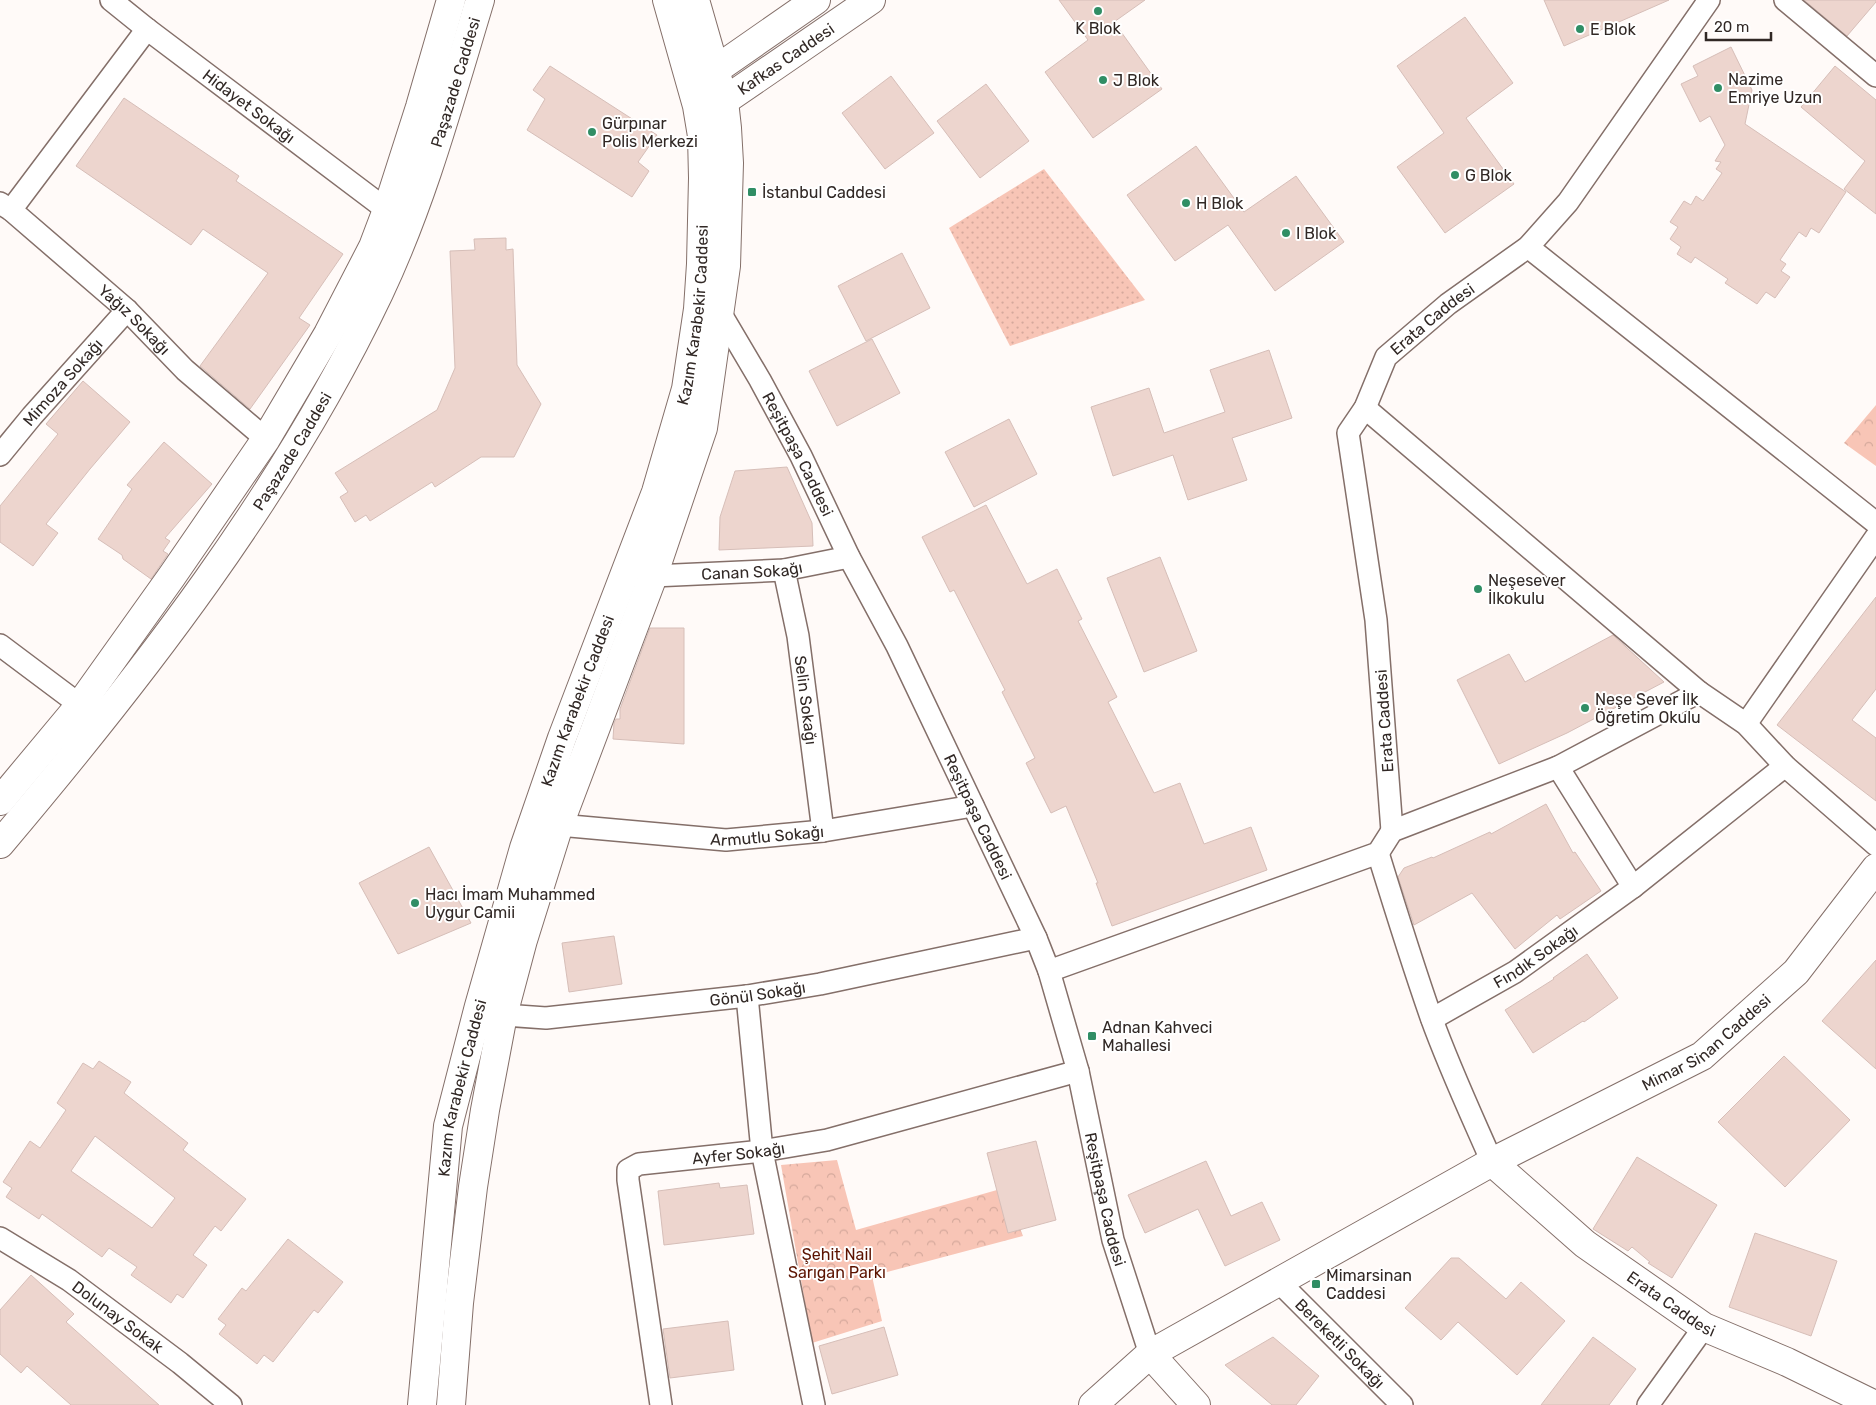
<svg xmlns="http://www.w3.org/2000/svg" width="1876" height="1405" viewBox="0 0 1876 1405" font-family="Rubik,sans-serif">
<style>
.grass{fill:url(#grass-dots)}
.park{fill:url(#park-crowns)}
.building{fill:#edd5ce;stroke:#d6beb8;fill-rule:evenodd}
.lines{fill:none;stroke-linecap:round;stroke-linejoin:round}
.minor-casing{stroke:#846f69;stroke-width:24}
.tertiary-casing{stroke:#846f69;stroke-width:30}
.minor{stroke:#fff;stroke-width:21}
.tertiary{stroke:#fff;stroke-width:28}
.poi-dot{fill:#308e65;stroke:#fff;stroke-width:2}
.labels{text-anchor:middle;stroke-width:4;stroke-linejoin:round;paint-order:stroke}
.poi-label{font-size:16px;fill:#312825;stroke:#fff;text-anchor:start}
.street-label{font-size:16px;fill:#312825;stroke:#fff}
.park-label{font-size:16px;fill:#5c1300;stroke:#fff}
</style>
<defs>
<pattern id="grass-dots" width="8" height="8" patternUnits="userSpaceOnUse" patternTransform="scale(1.25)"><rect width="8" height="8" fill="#f8c5b6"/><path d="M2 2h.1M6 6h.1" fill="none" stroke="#d5a99c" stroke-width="1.8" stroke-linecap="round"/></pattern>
<pattern id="park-crowns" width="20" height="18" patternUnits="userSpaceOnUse" patternTransform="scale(1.25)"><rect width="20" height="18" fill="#f8c5b6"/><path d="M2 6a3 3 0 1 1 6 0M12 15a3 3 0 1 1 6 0" fill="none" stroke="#d5a99c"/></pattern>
</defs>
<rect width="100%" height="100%" fill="#fffaf8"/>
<!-- grass -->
<path class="grass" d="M 1044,169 L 1145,300 L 1010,346 L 949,228 Z"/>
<!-- park -->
<path class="park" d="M 1876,405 L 1876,466 L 1844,443 Z
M 837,1160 L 856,1230 L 1004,1188 L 1023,1236 L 872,1276 L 882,1321 L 812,1343 L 781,1165 Z"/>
<!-- building -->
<path class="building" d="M 1059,0 L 1145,0 L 1114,22 L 1162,89 L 1093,138 L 1045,72 L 1088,40 Z
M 1544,0 L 1669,0 L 1564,46 Z
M 1804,0 L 1876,0 L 1876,2 L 1847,36 Z
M 1465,17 L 1513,83 L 1466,118 L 1514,184 L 1445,233 L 1397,167 L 1444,133 L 1397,66 Z
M 1731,47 L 1752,90 L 1745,124 L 1846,192 L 1819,233 L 1811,228 L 1806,237 L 1799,232 L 1780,260 L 1786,264 L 1781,271 L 1790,277 L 1775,298 L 1766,292 L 1757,304 L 1725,283 L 1728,279 L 1695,257 L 1691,263 L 1677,254 L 1681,247 L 1670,239 L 1678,227 L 1670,222 L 1684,201 L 1691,205 L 1696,196 L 1703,201 L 1722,173 L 1716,169 L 1721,162 L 1715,161 L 1725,145 L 1710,116 L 1700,122 L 1681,84 L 1698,76 L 1693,66 Z
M 550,66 L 657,135 L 638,162 L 649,171 L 632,197 L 527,130 L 545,99 L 533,90 Z
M 1835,66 L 1876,100 L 1876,214 L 1844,189 L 1865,161 L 1801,107 Z
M 891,76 L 934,133 L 885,169 L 842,113 Z
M 986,84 L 1029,141 L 980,178 L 937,121 Z
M 124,98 L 239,176 L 236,181 L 343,254 L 299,318 L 310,325 L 250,409 L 200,366 L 268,273 L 203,229 L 191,245 L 76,166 Z
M 1196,146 L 1244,212 L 1296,176 L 1344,242 L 1275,291 L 1228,225 L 1175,261 L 1127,195 Z
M 506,238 L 506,250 L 513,249 L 517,365 L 541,404 L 514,457 L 481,457 L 435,487 L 432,482 L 370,521 L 366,515 L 355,522 L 340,497 L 348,492 L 335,473 L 437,410 L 455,368 L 450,251 L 475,250 L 474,239 Z
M 902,253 L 930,308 L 866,341 L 838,286 Z
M 872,339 L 900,393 L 837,426 L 809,371 Z
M 1269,350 L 1292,418 L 1232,438 L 1247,480 L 1188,500 L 1173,455 L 1113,476 L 1091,407 L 1149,388 L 1164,433 L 1225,412 L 1210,370 Z
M 83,381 L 130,422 L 90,469 L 46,524 L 58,533 L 33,566 L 0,542 L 0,506 L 58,434 L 46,424 Z
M 1009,419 L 1037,474 L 974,507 L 945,452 Z
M 164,442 L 212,484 L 165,538 L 170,541 L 163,551 L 168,554 L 151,579 L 123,559 L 122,555 L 98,539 L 132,489 L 127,485 Z
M 787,467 L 812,523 L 813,546 L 719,550 L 720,517 L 735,471 Z
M 986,505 L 1027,584 L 1057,569 L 1082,619 L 1078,621 L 1117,697 L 1108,702 L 1154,793 L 1180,783 L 1204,844 L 1251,827 L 1267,870 L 1112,926 L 1096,883 L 1098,883 L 1066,806 L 1051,813 L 1026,763 L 1035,758 L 1002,692 L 1005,690 L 954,590 L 950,592 L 922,537 Z
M 1160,557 L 1197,651 L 1144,672 L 1107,578 Z
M 1876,597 L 1876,689 L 1852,720 L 1876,738 L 1876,801 L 1777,725 Z
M 650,628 L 684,628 L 684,744 L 613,739 L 614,723 L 616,719 L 620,719 L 620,709 Z
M 1613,635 L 1664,682 L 1567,733 L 1499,764 L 1457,680 L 1509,654 L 1525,682 Z
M 1546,804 L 1573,853 L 1575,852 L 1601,891 L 1560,919 L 1557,915 L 1515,949 L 1472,893 L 1414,925 L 1398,877 L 1404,868 L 1432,857 L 1433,858 L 1490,832 L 1491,834 Z
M 429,847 L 471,923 L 398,954 L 359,883 Z
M 614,936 L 622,984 L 569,992 L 562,943 Z
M 1587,954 L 1618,998 L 1584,1022 L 1583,1021 L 1533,1053 L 1505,1010 L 1554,979 L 1553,978 Z
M 1876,960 L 1876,1069 L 1822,1021 Z
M 1784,1056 L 1850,1120 L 1785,1187 L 1718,1122 Z
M 99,1061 L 131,1082 L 124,1093 L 188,1143 L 183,1150 L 246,1199 L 221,1231 L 215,1226 L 193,1255 L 207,1265 L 183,1298 L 177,1294 L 171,1303 L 131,1275 L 137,1267 L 109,1248 L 102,1257 L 42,1214 L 39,1219 L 6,1197 L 12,1188 L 3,1182 L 30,1141 L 40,1148 L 66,1110 L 57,1103 L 83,1063 L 93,1069 ZM 95,1136 L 175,1198 L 152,1228 L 71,1171 Z
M 1036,1141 L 1056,1220 L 1008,1233 L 987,1153 Z
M 1637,1157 L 1717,1205 L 1672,1278 L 1648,1263 L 1650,1262 L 1632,1247 L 1628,1251 L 1593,1229 Z
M 1206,1161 L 1231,1216 L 1262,1202 L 1280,1240 L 1225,1266 L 1198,1209 L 1145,1233 L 1128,1195 Z
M 719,1183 L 720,1188 L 747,1185 L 754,1234 L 664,1245 L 658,1191 Z
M 1755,1233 L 1837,1261 L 1811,1336 L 1729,1307 Z
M 288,1239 L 343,1282 L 318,1313 L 314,1310 L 273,1362 L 264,1355 L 257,1364 L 219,1334 L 226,1325 L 218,1319 L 242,1288 L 246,1291 Z
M 1451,1258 L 1459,1258 L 1506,1299 L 1521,1282 L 1565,1321 L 1517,1375 L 1458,1322 L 1441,1340 L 1405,1308 Z
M 31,1275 L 74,1314 L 66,1322 L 159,1405 L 71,1405 L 27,1366 L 21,1373 L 0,1354 L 0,1310 Z
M 728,1321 L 734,1370 L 670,1378 L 663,1329 Z
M 884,1327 L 898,1375 L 832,1394 L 819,1346 Z
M 1273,1337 L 1319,1376 L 1296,1405 L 1272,1405 L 1225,1365 Z
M 1593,1337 L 1636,1369 L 1609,1405 L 1541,1405 Z"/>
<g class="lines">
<defs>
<g id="minor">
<path id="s1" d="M 111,0 L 147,29 L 387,210"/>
<path d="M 1785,0 L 1876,76"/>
<path id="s2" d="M 0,203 L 11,210 L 127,310 L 185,370 L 266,439"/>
<path d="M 11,210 L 147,29"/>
<path d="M 1528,247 L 1876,523"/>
<path id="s3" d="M 721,314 L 760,380 L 801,456 L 849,557 L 897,646 L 1036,938 L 1049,971 L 1078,1071 L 1113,1240 L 1150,1354"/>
<path d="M 1365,408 L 1699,692"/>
<path id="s4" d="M 0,455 L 32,416 L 127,310"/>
<path id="s5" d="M 784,570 L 798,636 L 823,831"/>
<path id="s6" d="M 653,576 L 784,570 L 849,557"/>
<path d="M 0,645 L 80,705"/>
<path d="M 1746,724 L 1876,537"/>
<path d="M 1558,767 L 1633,887 L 1785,766"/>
<path id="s7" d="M 559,825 L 726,840 L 823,831 L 973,806"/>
<path id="s8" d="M 1392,831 L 1376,620 L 1348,433 L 1365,408 L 1386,357 L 1448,304 L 1528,247 L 1568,202 L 1709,0"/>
<path d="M 1378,853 C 1395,908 1412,963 1431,1017 C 1449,1067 1471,1114 1492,1162"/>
<path d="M 1049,971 L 1378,853 L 1392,831 L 1558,767 L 1699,692 L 1746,724 L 1785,766 L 1876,845"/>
<path d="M 747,996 L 762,1151 L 814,1405"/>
<path id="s9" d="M 488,1010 L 503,1015 L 546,1018 L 747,996 L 820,984 L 1036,938"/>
<path id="s10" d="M 1432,1019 L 1515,972 L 1633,887"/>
<path id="s11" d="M 0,1238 L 69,1280 L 180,1363 L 231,1405"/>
<path id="s12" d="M 1278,1281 L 1402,1405"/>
<path id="s13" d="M 661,1405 L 628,1180 L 628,1170 L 639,1164 L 762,1151 L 827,1140 L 1078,1071"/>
<path d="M 1648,1405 L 1704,1327"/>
</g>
<g id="tertiary">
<path d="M 701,80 L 816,0"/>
<path id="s14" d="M 708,104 L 724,101 L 871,0"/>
<path d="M 0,801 L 80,705 L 172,576 L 266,439 L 328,334 L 373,247 L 387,210 L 420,107 L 451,0"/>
<path id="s15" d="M 0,844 C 142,676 284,493 379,293 C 423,200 450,99 480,0"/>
<path id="s16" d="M 1492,1162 L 1585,1244 L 1704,1327 L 1787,1362 L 1875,1405"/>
<path d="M 1150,1354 L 1196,1405"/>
<path id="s17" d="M 422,1405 L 448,1126 L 479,1006 L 524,848 L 562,738 L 656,492 L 686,389 L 698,309 L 701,264 L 703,178 L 702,136 L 697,106 L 667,0"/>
<path d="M 451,1405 L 459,1303 L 473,1187 L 485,1110 L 503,1015 L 523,940 L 559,825 L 653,576 L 703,428 L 726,266 L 729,163 L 727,128 L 724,101 L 695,0"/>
<path id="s18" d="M 1093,1405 L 1150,1354 L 1492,1162 L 1702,1056 L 1796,972 L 1876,868"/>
</g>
</defs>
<!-- minor casing -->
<use href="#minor" class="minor-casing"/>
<!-- tertiary casing -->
<use href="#tertiary" class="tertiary-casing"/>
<!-- minor -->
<use href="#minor" class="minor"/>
<!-- tertiary -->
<use href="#tertiary" class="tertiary"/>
</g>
<!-- markers -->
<g class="poi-dot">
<circle cx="1098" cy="11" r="5"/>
<circle cx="1580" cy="29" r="5"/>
<circle cx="1103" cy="80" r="5"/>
<circle cx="1718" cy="88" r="5"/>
<circle cx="592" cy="132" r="5"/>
<circle cx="1455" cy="175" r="5"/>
<rect x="747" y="187" width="10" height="10" rx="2.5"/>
<circle cx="1186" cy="203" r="5"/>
<circle cx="1286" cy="233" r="5"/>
<circle cx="1478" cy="589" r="5"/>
<circle cx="1585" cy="708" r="5"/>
<circle cx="415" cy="903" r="5"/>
<rect x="1087" y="1031" width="10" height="10" rx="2.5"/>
<rect x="1311" y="1279" width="10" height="10" rx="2.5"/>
</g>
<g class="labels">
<!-- poi labels -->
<g class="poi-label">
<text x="1098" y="34" text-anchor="middle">K Blok</text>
<text x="1590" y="35">E Blok</text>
<text x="1728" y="85">Nazime<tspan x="1728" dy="18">Emriye Uzun</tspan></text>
<text x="1113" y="86">J Blok</text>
<text x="602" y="129">Gürpınar<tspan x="602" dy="18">Polis Merkezi</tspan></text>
<text x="1465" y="181">G Blok</text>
<text x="762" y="198">İstanbul Caddesi</text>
<text x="1196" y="209">H Blok</text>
<text x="1296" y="239">I Blok</text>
<text x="1488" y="586">Neşesever<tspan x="1488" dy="18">İlkokulu</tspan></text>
<text x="1595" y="705">Neşe Sever İlk<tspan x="1595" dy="18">Öğretim Okulu</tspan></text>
<text x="425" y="900">Hacı İmam Muhammed<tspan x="425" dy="18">Uygur Camii</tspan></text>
<text x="1102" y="1033">Adnan Kahveci<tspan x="1102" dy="18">Mahallesi</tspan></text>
<text x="1326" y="1281">Mimarsinan<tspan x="1326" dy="18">Caddesi</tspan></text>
</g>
<!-- street labels -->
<g class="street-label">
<text dy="6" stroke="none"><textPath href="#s14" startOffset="91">Kafkas Caddesi</textPath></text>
<text dy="6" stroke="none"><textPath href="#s15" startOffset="895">Paşazade Caddesi</textPath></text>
<text dy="6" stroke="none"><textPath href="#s1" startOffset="174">Hidayet Sokağı</textPath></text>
<text dy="6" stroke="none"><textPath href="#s17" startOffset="1130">Kazım Karabekir Caddesi</textPath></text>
<text dy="6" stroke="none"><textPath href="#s8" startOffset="546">Erata Caddesi</textPath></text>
<text dy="6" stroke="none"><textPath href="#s2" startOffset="178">Yağız Sokağı</textPath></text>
<text dy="6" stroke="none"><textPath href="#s4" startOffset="96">Mimoza Sokağı</textPath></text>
<text dy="6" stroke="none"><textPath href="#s15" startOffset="490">Paşazade Caddesi</textPath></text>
<text dy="6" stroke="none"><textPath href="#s3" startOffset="160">Reşitpaşa Caddesi</textPath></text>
<text dy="6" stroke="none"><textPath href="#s6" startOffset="99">Canan Sokağı</textPath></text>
<text dy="6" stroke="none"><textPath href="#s5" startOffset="132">Selin Sokağı</textPath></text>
<text dy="6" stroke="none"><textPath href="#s17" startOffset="725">Kazım Karabekir Caddesi</textPath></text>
<text transform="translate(1384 721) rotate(-94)" y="6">Erata Caddesi</text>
<text dy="6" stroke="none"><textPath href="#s3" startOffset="565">Reşitpaşa Caddesi</textPath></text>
<text dy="6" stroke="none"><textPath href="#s7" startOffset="209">Armutlu Sokağı</textPath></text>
<text dy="6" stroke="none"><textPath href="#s10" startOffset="121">Fındık Sokağı</textPath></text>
<text dy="6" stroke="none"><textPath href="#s9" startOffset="272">Gönül Sokağı</textPath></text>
<text dy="6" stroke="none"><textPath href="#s18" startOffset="715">Mimar Sinan Caddesi</textPath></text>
<text dy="6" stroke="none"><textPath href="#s17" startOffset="320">Kazım Karabekir Caddesi</textPath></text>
<text dy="6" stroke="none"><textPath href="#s13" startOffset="350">Ayfer Sokağı</textPath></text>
<text dy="6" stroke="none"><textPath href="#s3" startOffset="970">Reşitpaşa Caddesi</textPath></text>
<text dy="6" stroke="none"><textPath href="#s16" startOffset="229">Erata Caddesi</textPath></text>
<text dy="6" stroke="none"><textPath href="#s11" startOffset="142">Dolunay Sokak</textPath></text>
<text dy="6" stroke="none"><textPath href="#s12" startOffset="88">Bereketli Sokağı</textPath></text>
</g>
<!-- park labels -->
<g class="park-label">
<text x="837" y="1260">Şehit Nail<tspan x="837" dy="18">Sarıgan Parkı</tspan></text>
</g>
</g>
<!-- scale -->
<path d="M1706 32v8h65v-8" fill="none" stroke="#312825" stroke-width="2.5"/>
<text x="1714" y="32" font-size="15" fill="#312825" stroke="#ffffff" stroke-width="4" paint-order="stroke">20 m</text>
</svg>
